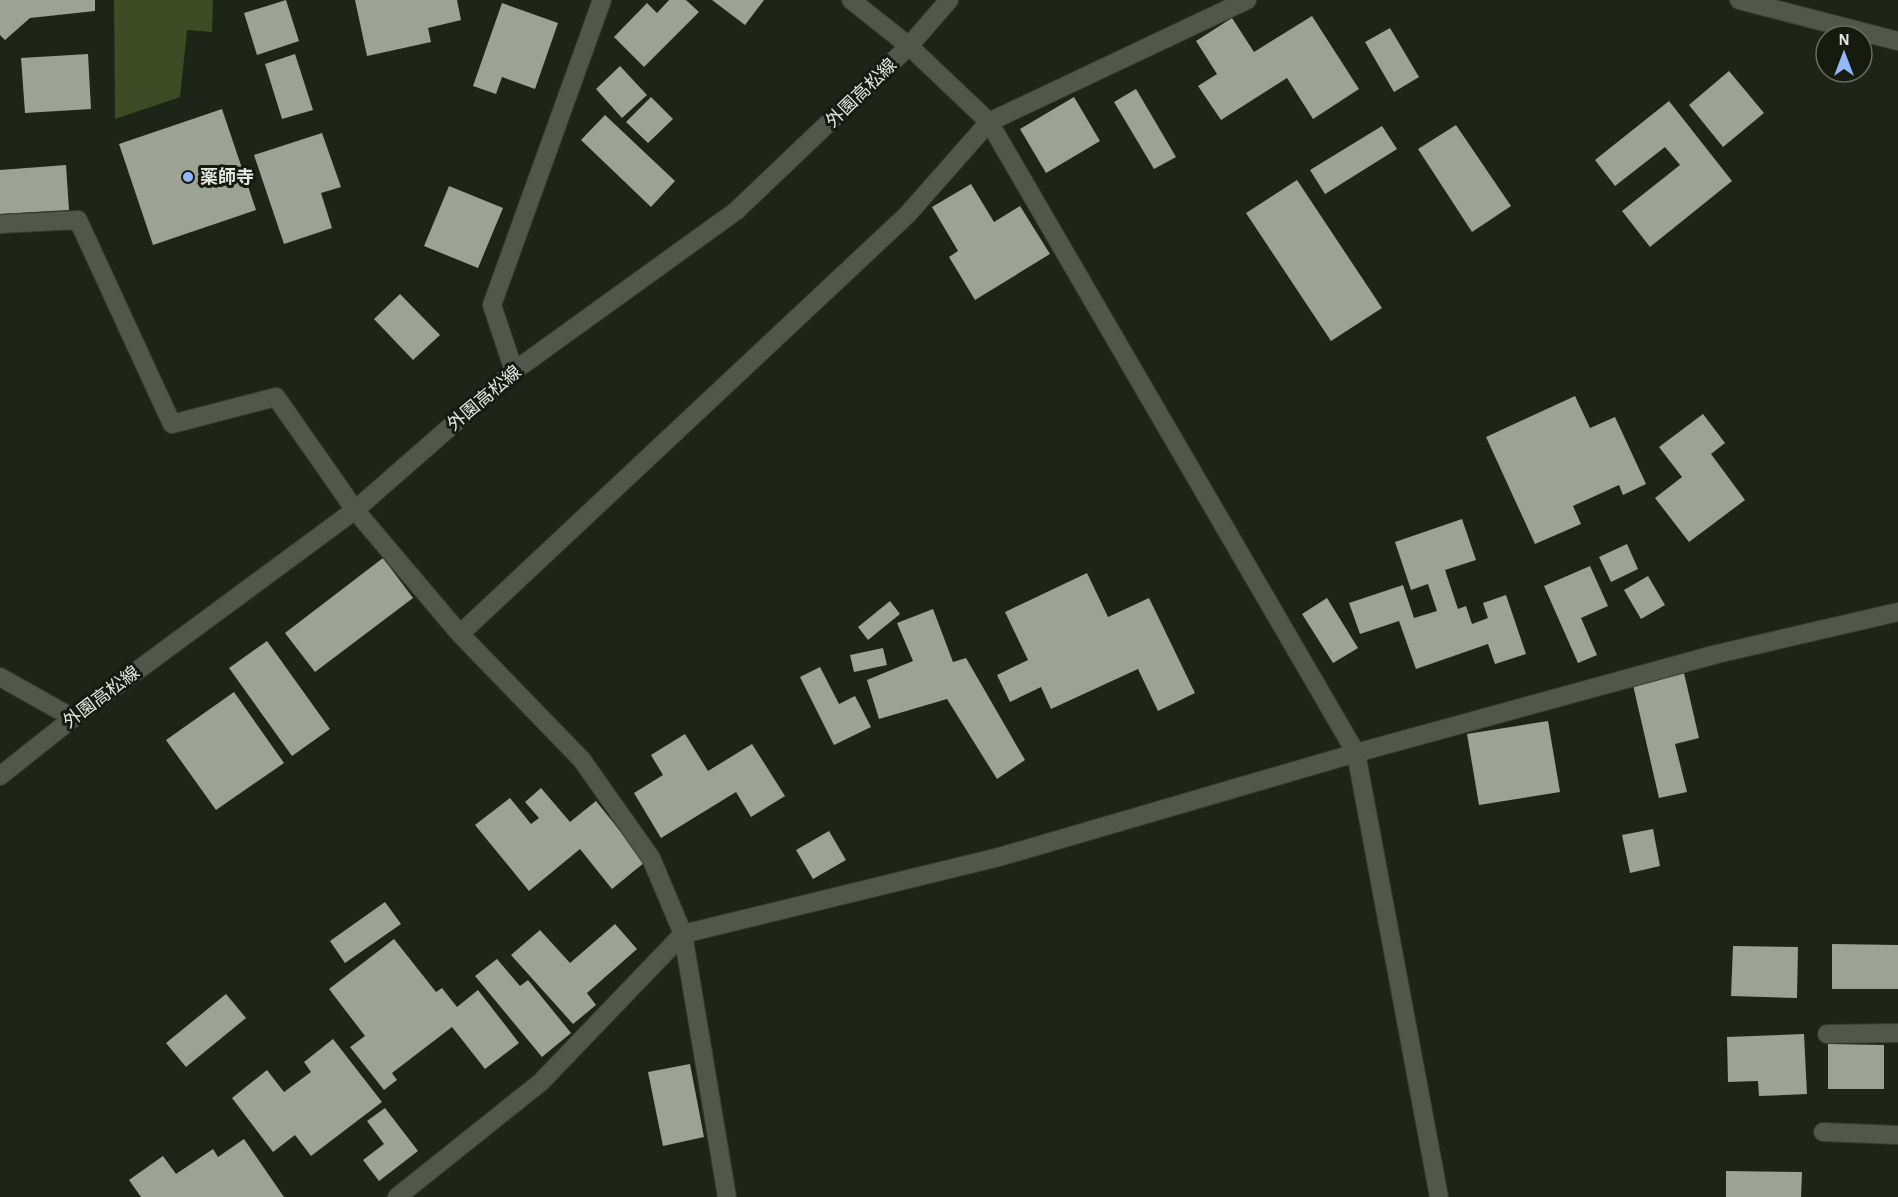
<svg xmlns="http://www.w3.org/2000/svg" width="1898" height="1197" viewBox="0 0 1898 1197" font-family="'Alegreya Sans','Noto Sans JP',sans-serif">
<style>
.green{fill:#3e4b25}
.building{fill:#9da394}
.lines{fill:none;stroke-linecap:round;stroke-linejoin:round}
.street-casing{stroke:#393d34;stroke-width:20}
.secondary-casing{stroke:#393d34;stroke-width:20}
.street{stroke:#52574b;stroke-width:18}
.secondary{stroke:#52574b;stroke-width:18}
.poi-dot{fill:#93b7fd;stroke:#161a0f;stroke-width:2}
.labels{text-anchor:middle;stroke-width:6;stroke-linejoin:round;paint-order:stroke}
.street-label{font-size:18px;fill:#e4e7e0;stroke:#161a0f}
.poi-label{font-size:18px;font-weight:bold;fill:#e4e7e0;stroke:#161a0f;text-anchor:start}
</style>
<rect width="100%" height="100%" fill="#1f2418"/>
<!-- green -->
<path class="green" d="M 114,0 L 213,0 L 212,32 L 187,30 L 180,97 L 115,119 Z"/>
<!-- building -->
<path class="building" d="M 0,0 L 95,0 L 95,11 L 30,18 L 5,40 L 0,35 Z
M 286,0 L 299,41 L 257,55 L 244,13 Z
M 355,0 L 457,0 L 461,20 L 428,28 L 431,42 L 367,56 Z
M 669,0 L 686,0 L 699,12 L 644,67 L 614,37 L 647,3 L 657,13 Z
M 712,0 L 764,0 L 745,25 Z
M 502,3 L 558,23 L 535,89 L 502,77 L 496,94 L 473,86 Z
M 1312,16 L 1359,89 L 1313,119 L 1287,78 L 1221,120 L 1198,86 L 1217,74 L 1196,41 L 1232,18 L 1254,52 Z
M 1390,28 L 1419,77 L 1394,92 L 1365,42 Z
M 88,54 L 91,109 L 25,113 L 21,58 Z
M 295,54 L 313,110 L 282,119 L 265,64 Z
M 620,66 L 647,95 L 622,118 L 596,89 Z
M 1729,71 L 1764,113 L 1723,147 L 1689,105 Z
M 1136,89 L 1176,157 L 1154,169 L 1114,102 Z
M 651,97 L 673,119 L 648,143 L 626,122 Z
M 1074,97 L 1100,141 L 1046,173 L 1020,129 Z
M 1669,101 L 1732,181 L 1650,247 L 1622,211 L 1680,165 L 1665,147 L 1615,186 L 1595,160 Z
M 222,109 L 256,210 L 153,245 L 119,144 Z
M 605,115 L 675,181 L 651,207 L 581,140 Z
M 1456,125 L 1511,206 L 1472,232 L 1418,149 Z
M 1382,126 L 1397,149 L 1325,194 L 1310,170 Z
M 322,133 L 341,187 L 321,193 L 332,228 L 284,244 L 254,155 Z
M 66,165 L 69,210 L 0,214 L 0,170 Z
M 1297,180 L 1382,308 L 1331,341 L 1246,213 Z
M 971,184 L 994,222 L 1020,206 L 1050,254 L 975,300 L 949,257 L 958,251 L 932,207 Z
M 449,186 L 503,208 L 478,268 L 424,246 Z
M 400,294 L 440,335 L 413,360 L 374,319 Z
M 1575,396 L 1590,428 L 1615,417 L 1646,484 L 1623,495 L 1619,485 L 1573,506 L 1581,524 L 1535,544 L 1486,437 Z
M 1703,414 L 1725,443 L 1711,454 L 1745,500 L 1689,542 L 1655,498 L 1682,477 L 1659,447 Z
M 1462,519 L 1476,560 L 1445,570 L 1458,609 L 1466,606 L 1472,624 L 1488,618 L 1483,603 L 1506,595 L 1526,654 L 1495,664 L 1488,644 L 1416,669 L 1399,621 L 1360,634 L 1349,603 L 1403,585 L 1414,618 L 1437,611 L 1428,584 L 1411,590 L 1395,542 Z
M 1627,544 L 1638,569 L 1611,582 L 1599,557 Z
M 383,558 L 413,598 L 315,672 L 285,633 Z
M 1590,566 L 1608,606 L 1581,618 L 1597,655 L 1578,663 L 1544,586 Z
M 1087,573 L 1108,617 L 1149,598 L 1195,693 L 1158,711 L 1138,669 L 1051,709 L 1041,687 L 1010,702 L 997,675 L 1028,660 L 1005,612 Z
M 1648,576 L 1665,605 L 1641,619 L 1624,590 Z
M 1327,598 L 1358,648 L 1333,663 L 1302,614 Z
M 890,601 L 900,614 L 868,640 L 858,627 Z
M 933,609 L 953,662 L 966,658 L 1025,760 L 997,779 L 947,699 L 879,719 L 867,680 L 913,661 L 897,623 Z
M 267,641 L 330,729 L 292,756 L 229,668 Z
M 883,648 L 887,665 L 854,672 L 850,655 Z
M 820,667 L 839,704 L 855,696 L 871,727 L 834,745 L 800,677 Z
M 1684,673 L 1699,738 L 1675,744 L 1687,792 L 1659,798 L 1633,685 Z
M 234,692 L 284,763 L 216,810 L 166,740 Z
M 1548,721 L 1560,792 L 1479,805 L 1467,734 Z
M 685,734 L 708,771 L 752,744 L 785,796 L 751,817 L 736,792 L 661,838 L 634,793 L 663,775 L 651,755 Z
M 541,788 L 570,822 L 596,801 L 645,862 L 612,889 L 580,849 L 529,891 L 475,825 L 510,798 L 531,824 L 539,818 L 525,802 Z
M 1653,829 L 1660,866 L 1630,873 L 1622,835 Z
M 829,831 L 846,860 L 813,879 L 796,850 Z
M 385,902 L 401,924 L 345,963 L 330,941 Z
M 615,924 L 637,949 L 587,993 L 596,1005 L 573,1024 L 511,955 L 540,930 L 570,963 Z
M 394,939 L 436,992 L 442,988 L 457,1007 L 478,990 L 519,1043 L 485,1069 L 452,1027 L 392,1073 L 397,1080 L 384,1090 L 350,1047 L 365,1036 L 329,989 Z
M 1832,944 L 1898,945 L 1898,989 L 1832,989 Z
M 1733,946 L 1798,947 L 1797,998 L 1731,996 Z
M 497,959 L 520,986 L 528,980 L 571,1033 L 542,1057 L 475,976 Z
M 226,994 L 246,1018 L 186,1067 L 166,1043 Z
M 1804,1034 L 1807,1094 L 1759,1096 L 1758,1081 L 1728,1082 L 1727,1037 Z
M 333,1039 L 382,1102 L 311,1156 L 295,1135 L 273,1152 L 232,1098 L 267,1070 L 284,1092 L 311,1072 L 304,1062 Z
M 1828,1044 L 1884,1045 L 1884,1089 L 1828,1089 Z
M 690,1064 L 704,1137 L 663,1146 L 648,1072 Z
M 385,1108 L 418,1151 L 379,1181 L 363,1160 L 384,1144 L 367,1121 Z
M 244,1139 L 284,1197 L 141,1197 L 129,1180 L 163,1156 L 176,1174 L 213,1149 L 218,1157 Z
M 1726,1171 L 1802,1172 L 1801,1197 L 1726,1197 Z"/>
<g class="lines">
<defs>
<path id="street" d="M 851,0 L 909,46 L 989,122 L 1356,753 L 1439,1197
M 0,224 L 78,220 L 172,424 L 276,397 L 355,510 L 460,634 L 582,760 L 651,858 L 683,934 L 727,1197
M 514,371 L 492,305 L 602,0
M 460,634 L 907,215 L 989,122 L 1247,0
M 0,677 L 73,718
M 1827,1034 L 1898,1033
M 1823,1132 L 1898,1135
M 397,1197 L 541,1082 L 683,934 L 999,857 L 1356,753 L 1717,654 L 1898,612"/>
<path id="secondary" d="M 1739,0 L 1898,41
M 0,776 L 73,718 L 355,510 L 514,371 L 736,211 L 909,46 L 949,0"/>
</defs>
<!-- street casing -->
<use href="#street" class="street-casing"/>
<!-- secondary casing -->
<use href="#secondary" class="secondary-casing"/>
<!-- street -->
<use href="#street" class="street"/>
<!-- secondary -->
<use href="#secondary" class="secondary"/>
</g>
<!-- markers -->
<circle class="poi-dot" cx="188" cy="177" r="6"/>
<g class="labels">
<!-- street labels -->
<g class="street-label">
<text transform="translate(861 93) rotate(-44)" y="6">外園高松線</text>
<text transform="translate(484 398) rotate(-40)" y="6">外園高松線</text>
<text transform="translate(101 697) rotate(-37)" y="6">外園高松線</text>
</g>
<!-- poi labels -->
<g class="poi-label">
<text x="200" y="183">薬師寺</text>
</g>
</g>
<!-- north arrow -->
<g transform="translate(1844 54)"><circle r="28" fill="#161a0f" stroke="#686c63" stroke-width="1.5"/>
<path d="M0-4.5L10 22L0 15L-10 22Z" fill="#93b7fd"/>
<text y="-9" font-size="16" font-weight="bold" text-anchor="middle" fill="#e4e7e0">N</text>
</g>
</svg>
